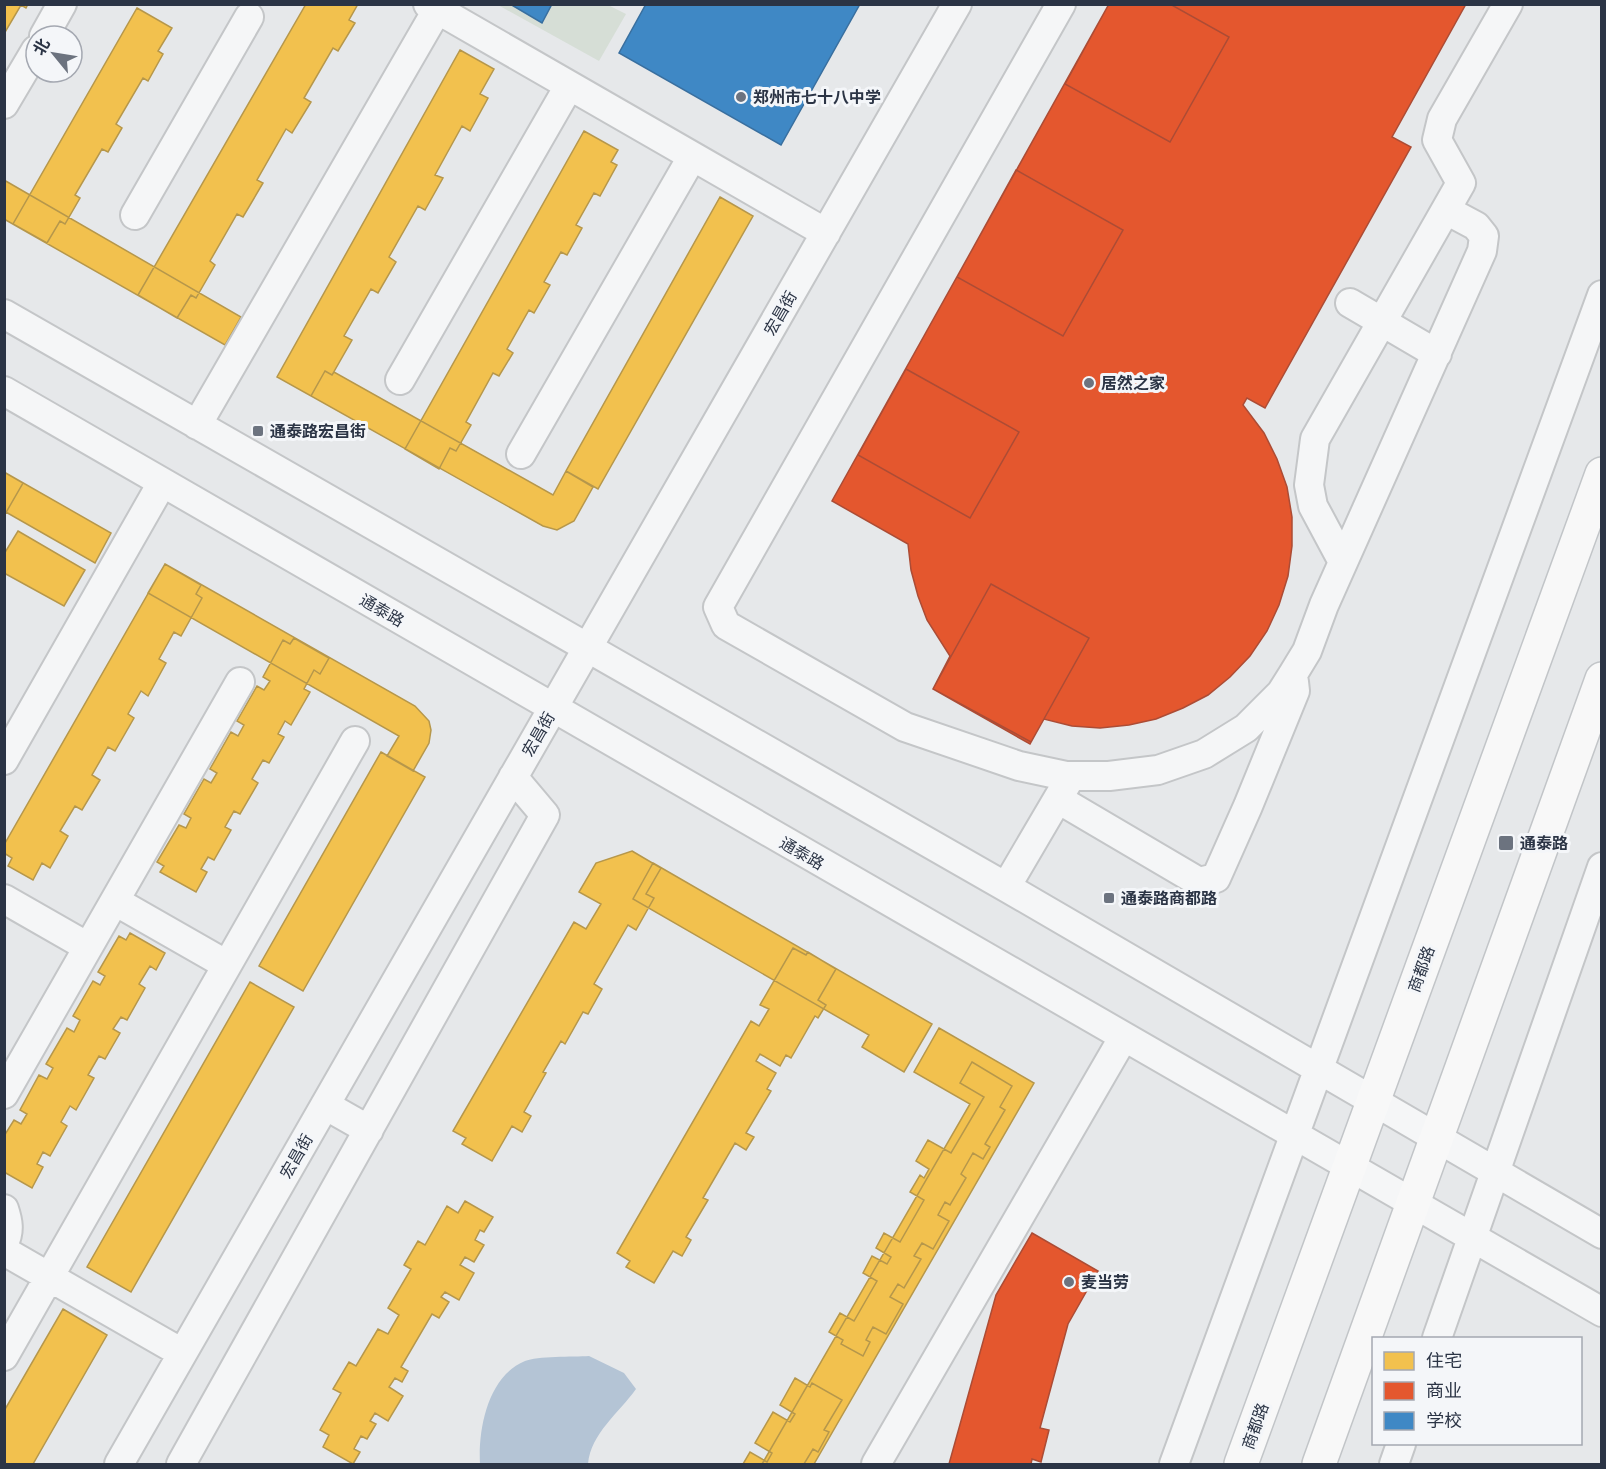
<svg xmlns="http://www.w3.org/2000/svg" width="1606" height="1469" viewBox="0 0 1606 1469" font-family="Montserrat,'Noto Sans SC',sans-serif">
<style>
.green{fill:#d6ded6}
.water{fill:#b4c4d5}
.homes{fill:#f2c14e;stroke:#b6974b;stroke-width:1.5}
.shops{fill:#e4572e;stroke:#ac4c35;stroke-width:1.5}
.schools{fill:#3f88c5;stroke:#396f9f;stroke-width:1.5}
.lines{fill:none;stroke-linecap:round;stroke-linejoin:round}
.minor-casing{stroke:#c4c6c8;stroke-width:32}
.major-casing{stroke:#c2c5c8;stroke-width:36}
.minor{stroke:#f5f6f7;stroke-width:28}
.major{stroke:#f8f8f8;stroke-width:33}
.poi-dot{fill:#6c737f;stroke:#f4f6f9;stroke-width:2}
.labels{text-anchor:middle;stroke-width:6;stroke-linejoin:round;paint-order:stroke}
.poi-label{font-size:16px;font-weight:bold;fill:#2b3445;stroke:#f4f6f9;text-anchor:start}
.street-label{font-size:16px;fill:#2b3445;stroke:#f4f6f9}
</style>
<rect width="100%" height="100%" fill="#e6e8ea"/>
<!-- green -->
<path class="green" d="M 498,5 L 608,5 L 626,14 L 599,61 Z"/>
<!-- water -->
<path class="water" d="M 589,1356 L 624,1373 L 636,1389 C 619,1413 591,1433 588,1464 L 480,1464 C 478,1429 488,1376 525,1361 C 537,1356 573,1357 589,1356 Z"/>
<!-- homes -->
<path class="homes" d="M 4,4 L 28,4 L 26,8 L 21,5 L 4,34 Z
M 306,4 L 358,4 L 349,20 L 355,23 L 338,51 L 333,48 L 304,98 L 311,102 L 292,133 L 286,129 L 257,180 L 263,183 L 243,217 L 237,214 L 210,261 L 215,265 L 196,298 L 191,295 L 177,318 L 138,295 Z
M 137,8 L 172,28 L 158,51 L 163,54 L 148,81 L 143,78 L 116,124 L 122,128 L 108,152 L 102,149 L 75,195 L 80,198 L 65,224 L 60,221 L 47,243 L 13,224 Z
M 460,50 L 494,69 L 480,94 L 488,98 L 470,131 L 462,126 L 435,175 L 443,178 L 425,210 L 418,206 L 389,257 L 396,262 L 378,293 L 371,289 L 344,336 L 352,340 L 332,375 L 325,371 L 311,396 L 277,377 Z
M 584,131 L 618,150 L 611,162 L 617,165 L 600,196 L 594,193 L 576,225 L 582,228 L 567,255 L 561,252 L 544,282 L 550,285 L 534,313 L 529,310 L 507,349 L 513,353 L 499,376 L 493,373 L 466,422 L 471,425 L 456,451 L 450,448 L 439,469 L 405,449 Z
M 4,180 L 241,317 L 225,345 L 4,219 Z
M 720,197 L 753,216 L 598,489 L 566,471 Z
M 325,371 L 332,375 L 334,372 L 553,495 L 566,471 L 593,487 L 574,521 L 557,530 L 543,526 L 311,396 Z
M 4,472 L 111,533 L 95,563 L 4,511 Z
M 4,472 L 23,483 L 4,516 Z
M 18,531 L 85,570 L 64,606 L 4,573 L 4,554 Z
M 165,564 L 415,706 L 429,721 L 431,730 L 429,743 L 413,771 L 387,756 L 399,736 L 148,593 Z
M 165,564 L 201,585 L 196,594 L 202,598 L 181,636 L 174,632 L 159,659 L 166,663 L 148,696 L 141,691 L 128,714 L 134,718 L 115,751 L 108,747 L 92,775 L 100,780 L 82,810 L 75,806 L 60,831 L 68,836 L 50,868 L 42,863 L 33,880 L 8,866 L 12,858 L 4,853 L 4,845 Z
M 294,638 L 329,658 L 320,674 L 314,670 L 304,689 L 310,692 L 291,725 L 285,721 L 278,734 L 284,737 L 269,763 L 263,760 L 252,779 L 258,783 L 240,814 L 234,811 L 225,827 L 231,830 L 214,860 L 208,857 L 201,869 L 207,872 L 196,892 L 160,872 L 164,866 L 157,862 L 179,825 L 186,828 L 191,818 L 184,814 L 204,779 L 211,783 L 217,773 L 210,769 L 231,732 L 238,736 L 244,725 L 237,721 L 257,686 L 264,690 L 270,681 L 263,677 L 283,640 L 290,644 Z
M 381,752 L 425,777 L 303,991 L 259,966 Z
M 632,851 L 661,868 L 646,894 L 654,898 L 636,930 L 628,925 L 594,984 L 602,989 L 588,1014 L 583,1012 L 565,1044 L 561,1041 L 543,1072 L 546,1073 L 524,1112 L 531,1116 L 522,1132 L 512,1126 L 492,1161 L 462,1144 L 466,1138 L 453,1131 L 574,922 L 586,929 L 601,904 L 579,892 L 596,863 Z
M 653,863 L 932,1024 L 904,1072 L 862,1047 L 869,1035 L 633,899 Z
M 130,933 L 165,953 L 156,970 L 150,966 L 139,984 L 145,988 L 127,1020 L 121,1017 L 113,1029 L 120,1033 L 105,1059 L 99,1056 L 88,1075 L 94,1078 L 76,1110 L 70,1106 L 61,1122 L 67,1126 L 50,1156 L 43,1152 L 37,1164 L 43,1167 L 32,1188 L 4,1172 L 4,1136 L 14,1120 L 21,1124 L 27,1114 L 20,1110 L 39,1075 L 47,1079 L 53,1068 L 46,1064 L 67,1028 L 74,1032 L 80,1020 L 73,1016 L 93,981 L 100,985 L 105,976 L 98,972 L 119,936 L 126,940 Z
M 793,948 L 806,955 L 808,952 L 836,969 L 818,1000 L 826,1005 L 818,1018 L 815,1016 L 791,1058 L 786,1055 L 780,1066 L 760,1054 L 756,1061 L 776,1073 L 767,1089 L 771,1091 L 746,1133 L 754,1137 L 746,1150 L 735,1143 L 703,1198 L 708,1200 L 686,1237 L 691,1240 L 682,1256 L 673,1251 L 654,1283 L 626,1267 L 630,1261 L 617,1253 L 751,1021 L 759,1026 L 769,1009 L 760,1005 Z
M 250,982 L 294,1007 L 131,1292 L 87,1267 Z
M 939,1028 L 1034,1083 L 814,1464 L 762,1464 L 970,1104 L 914,1072 Z
M 972,1062 L 1012,1086 L 1000,1107 L 1005,1110 L 985,1144 L 990,1147 L 983,1159 L 973,1153 L 961,1174 L 966,1178 L 950,1205 L 945,1202 L 938,1215 L 949,1221 L 933,1249 L 922,1243 L 914,1256 L 921,1259 L 904,1288 L 898,1284 L 890,1297 L 903,1304 L 886,1334 L 873,1327 L 866,1340 L 870,1342 L 863,1356 L 841,1344 L 843,1340 L 829,1332 L 840,1313 L 854,1321 L 877,1281 L 863,1273 L 872,1256 L 887,1264 L 891,1257 L 876,1248 L 884,1233 L 900,1242 L 924,1200 L 910,1192 L 920,1175 L 924,1178 L 929,1169 L 916,1161 L 928,1140 L 951,1153 L 984,1097 L 960,1083 Z
M 465,1201 L 493,1217 L 484,1232 L 480,1230 L 475,1240 L 484,1245 L 474,1262 L 465,1257 L 460,1265 L 474,1273 L 459,1300 L 445,1292 L 441,1297 L 449,1302 L 439,1318 L 432,1314 L 401,1367 L 408,1371 L 402,1382 L 395,1378 L 389,1387 L 403,1396 L 388,1421 L 375,1413 L 370,1421 L 376,1424 L 367,1439 L 361,1436 L 354,1449 L 360,1452 L 353,1464 L 323,1447 L 329,1435 L 320,1430 L 341,1393 L 333,1389 L 349,1362 L 356,1366 L 378,1329 L 388,1334 L 399,1315 L 388,1308 L 411,1269 L 404,1265 L 418,1241 L 425,1245 L 447,1206 L 458,1213 Z
M 63,1309 L 107,1335 L 33,1464 L 4,1464 L 4,1411 Z
M 795,1378 L 810,1387 L 812,1383 L 842,1400 L 824,1430 L 829,1432 L 818,1452 L 813,1449 L 804,1464 L 743,1464 L 750,1452 L 767,1462 L 772,1453 L 755,1443 L 773,1412 L 790,1422 L 795,1414 L 780,1405 Z"/>
<!-- shops -->
<path class="shops" d="M 1109,4 L 1170,4 L 1229,37 L 1170,142 L 1065,84 Z
M 1109,4 L 1466,4 L 1392,137 L 1411,147 L 1265,408 L 1247,398 L 1243,405 L 1264,433 L 1277,459 L 1287,487 L 1292,517 L 1292,546 L 1288,576 L 1279,605 L 1267,631 L 1250,656 L 1230,677 L 1208,695 L 1183,708 L 1156,719 L 1129,725 L 1100,728 L 1072,726 L 1044,719 L 1031,742 L 933,689 L 950,656 L 927,620 L 918,596 L 911,570 L 908,544 L 832,501 Z
M 1016,170 L 1123,230 L 1063,336 L 957,277 Z
M 906,369 L 1019,432 L 970,518 L 858,455 Z
M 991,584 L 1089,638 L 1030,744 L 933,689 Z
M 1032,1233 L 1098,1271 L 1068,1324 L 1040,1428 L 1049,1430 L 1041,1462 L 1032,1459 L 1031,1464 L 949,1464 L 996,1295 Z"/>
<!-- schools -->
<path class="schools" d="M 510,4 L 552,4 L 542,23 Z
M 646,4 L 860,4 L 781,145 L 619,53 Z"/>
<g class="lines">
<defs>
<path id="minor" d="M 428,4 L 826,233
M 1061,4 L 718,607 L 726,625 L 905,727 L 1019,766 L 1066,776 L 1109,776 L 1158,770 L 1204,754 L 1246,728 L 1281,693 L 1293,674 L 1307,651 L 1324,605 L 1482,251 L 1484,236 L 1476,226 L 1446,210
M 44,36 L 62,4
M 4,104 L 36,50
M 135,215 L 249,17
M 1350,303 L 1437,354
M 4,314 L 1006,887 L 1602,1234
M 400,380 L 569,86
M 4,391 L 1602,1312
M 197,425 L 437,10
M 521,454 L 692,157
M 1343,562 L 1313,506 L 1309,485 L 1315,439 L 1461,183 L 1437,140 L 1442,119 L 1508,4
M 4,760 L 162,483
M 1058,799 L 1199,882 L 1216,878 L 1248,806 L 1295,691 L 1294,682
M 1006,887 L 1067,783
M 4,899 L 88,947
M 115,901 L 227,965
M 4,1094 L 240,682
M 325,1105 L 369,1130
M 4,1209 C 8,1221 10,1231 4,1243
M 4,1251 L 182,1353
M 1437,1338 L 1602,867
M 4,1356 L 355,741
M 119,1464 L 957,4
M 181,1464 L 545,815 L 513,777
M 876,1464 L 1123,1038
M 1174,1464 L 1602,295
M 1394,1464 L 1401,1444"/>
<path id="major" d="M 1241,1464 L 1602,474
M 1319,1464 L 1602,679"/>
</defs>
<!-- minor casing -->
<use href="#minor" class="minor-casing"/>
<!-- major casing -->
<use href="#major" class="major-casing"/>
<!-- minor -->
<use href="#minor" class="minor"/>
<!-- major -->
<use href="#major" class="major"/>
</g>
<!-- markers -->
<g class="poi-dot">
<circle cx="741" cy="97" r="6"/>
<circle cx="1089" cy="383" r="6"/>
<rect x="252" y="425" width="12" height="12" rx="3"/>
<rect x="1498" y="835" width="16" height="16" rx="3"/>
<rect x="1103" y="892" width="12" height="12" rx="3"/>
<circle cx="1069" cy="1282" r="6"/>
</g>
<g class="labels">
<!-- poi labels -->
<g class="poi-label">
<text x="753" y="103">郑州市七十八中学</text>
<text x="1101" y="389">居然之家</text>
<text x="270" y="437">通泰路宏昌街</text>
<text x="1520" y="849">通泰路</text>
<text x="1121" y="904">通泰路商都路</text>
<text x="1081" y="1288">麦当劳</text>
</g>
<!-- street labels -->
<g class="street-label">
<text transform="translate(780 313) rotate(-60)" y="6">宏昌街</text>
<text transform="translate(382 610) rotate(30)" y="6">通泰路</text>
<text transform="translate(538 734) rotate(-60)" y="6">宏昌街</text>
<text transform="translate(802 853) rotate(30)" y="6">通泰路</text>
<text transform="translate(1421 969) rotate(-70)" y="6">商都路</text>
<text transform="translate(296 1156) rotate(-60)" y="6">宏昌街</text>
<text transform="translate(1255 1426) rotate(-70)" y="6">商都路</text>
</g>
</g>
<!-- border -->
<rect width="1606" height="1469" fill="none" stroke="#2b3445" stroke-width="12"/>
<!-- legend -->
<rect x="1372" y="1337" width="210" height="108" fill="#f4f6f9" stroke="#a4a8b1" stroke-width="1.5"/>
<rect x="1384" y="1352" width="30" height="18" fill="#f2c14e" stroke="#a4a8b1" stroke-width="1.5"/>
<text x="1426" y="1367" font-size="18" fill="#2b3445">住宅</text>
<rect x="1384" y="1382" width="30" height="18" fill="#e4572e" stroke="#a4a8b1" stroke-width="1.5"/>
<text x="1426" y="1397" font-size="18" fill="#2b3445">商业</text>
<rect x="1384" y="1412" width="30" height="18" fill="#3f88c5" stroke="#a4a8b1" stroke-width="1.5"/>
<text x="1426" y="1427" font-size="18" fill="#2b3445">学校</text>
<!-- north arrow -->
<g transform="translate(54 54) rotate(300)"><circle r="28" fill="#f4f6f9" stroke="#a4a8b1" stroke-width="1.5"/>
<path d="M0-4.5L10 22L0 15L-10 22Z" fill="#6c737f"/>
<text y="-9" font-size="16" font-weight="bold" text-anchor="middle" fill="#2b3445">北</text>
</g>
</svg>
